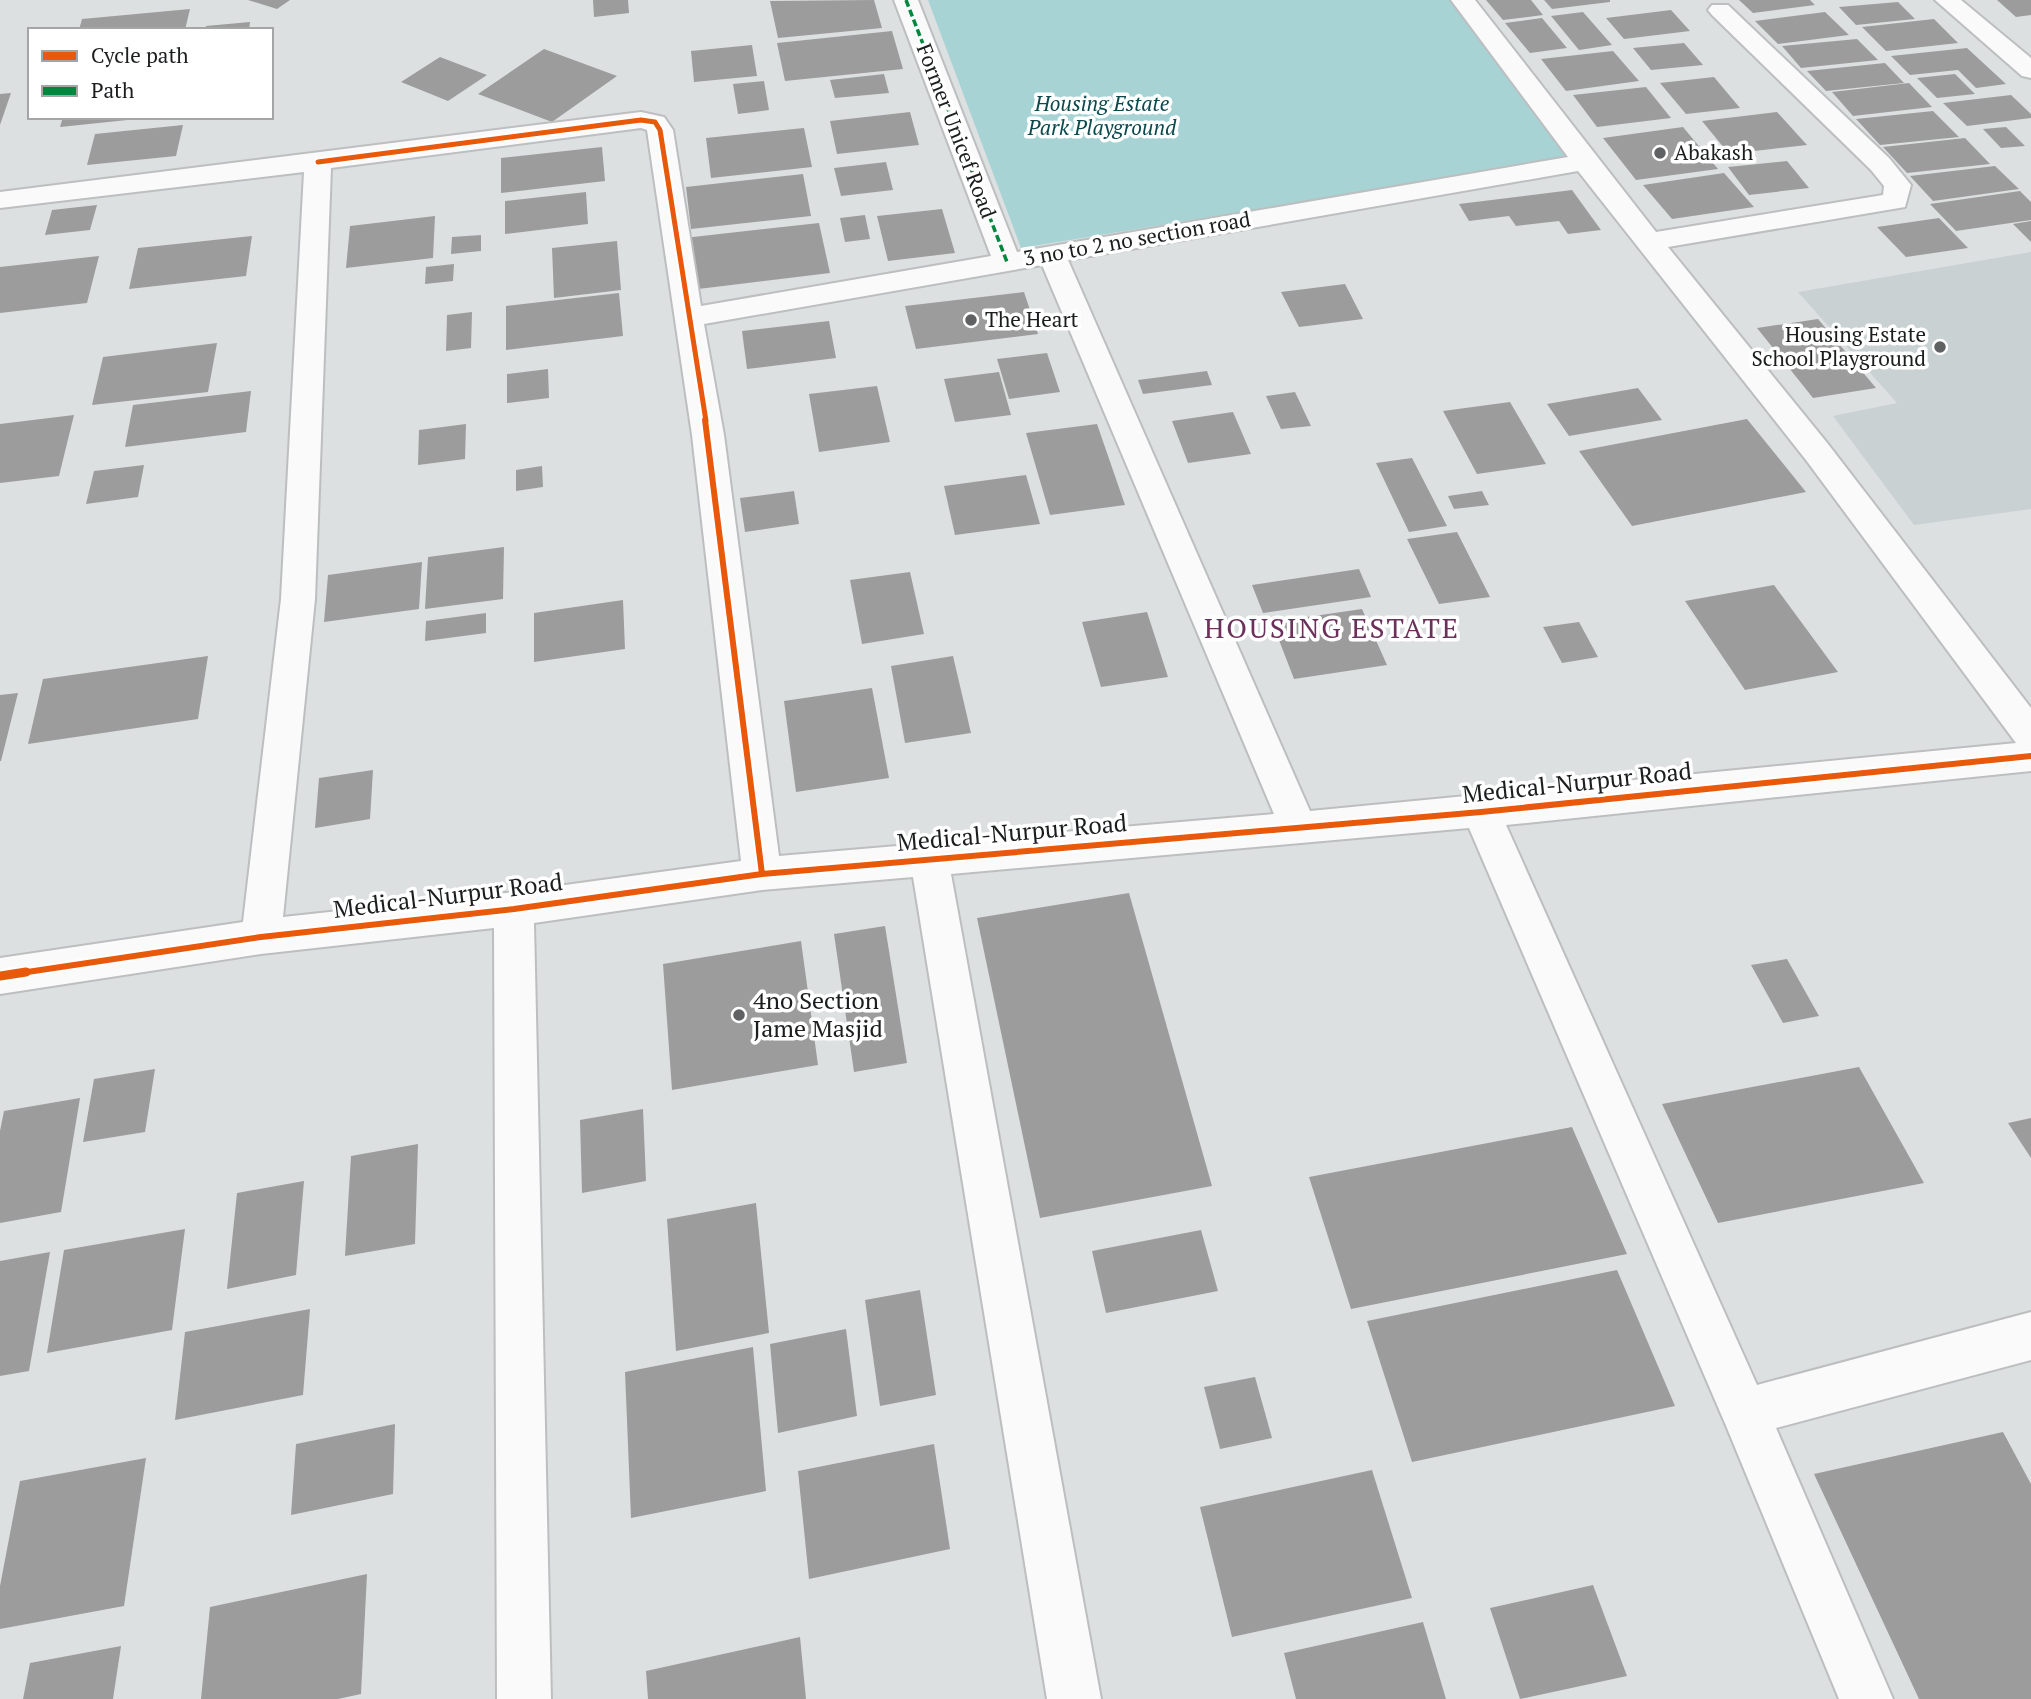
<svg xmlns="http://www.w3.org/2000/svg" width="2031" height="1699" viewBox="0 0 2031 1699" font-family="'PT Serif',serif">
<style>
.built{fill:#c9d1d2}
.green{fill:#a8d3d5}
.building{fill:#9c9c9d}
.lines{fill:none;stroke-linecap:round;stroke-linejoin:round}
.minor-casing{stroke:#bcbebf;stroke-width:4}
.minor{fill:#fafafa;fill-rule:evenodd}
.quiet{stroke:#00873e;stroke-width:3.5;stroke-dasharray:7 3.5;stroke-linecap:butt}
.cycleway-far2-casing{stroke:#fff;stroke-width:9}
.cycleway-far1-casing{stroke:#fff;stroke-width:10}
.cycleway-casing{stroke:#fff;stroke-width:13}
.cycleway-far2{stroke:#e8590c;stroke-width:5}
.cycleway-far1{stroke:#e8590c;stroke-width:6}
.cycleway{stroke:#e8590c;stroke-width:9}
.poi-dot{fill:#5f6162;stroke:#fff;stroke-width:2.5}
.labels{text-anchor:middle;stroke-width:7;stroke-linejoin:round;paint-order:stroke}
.far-park-label{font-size:21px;font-style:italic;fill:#0c494d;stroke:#fff}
.far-street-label{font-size:21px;fill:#1b1d1e;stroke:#fff}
.far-poi-label{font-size:21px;fill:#1b1d1e;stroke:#fff;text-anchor:start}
.street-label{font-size:24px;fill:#1b1d1e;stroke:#fff}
.poi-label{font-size:24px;fill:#1b1d1e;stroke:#fff;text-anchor:start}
.quarter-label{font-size:28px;letter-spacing:2px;fill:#6c315b;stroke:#fff}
</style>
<rect width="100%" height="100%" fill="#dde0e1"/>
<!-- built -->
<path class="built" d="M 2031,252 L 2031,509 L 1914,525 L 1833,416 L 1897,403 L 1798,292 Z"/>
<!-- green -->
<path class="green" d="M 928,0 L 1457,0 L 1571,158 L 1021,248 Z"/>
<!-- building -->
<path class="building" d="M 248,0 L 290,0 L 277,9 Z
M 593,0 L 628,0 L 629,13 L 594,17 Z
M 874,0 L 882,28 L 778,38 L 770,1 Z
M 1486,0 L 1531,0 L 1543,15 L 1503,20 Z
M 1544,0 L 1610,0 L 1610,2 L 1552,9 Z
M 1739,0 L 1810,0 L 1815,5 L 1753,13 Z
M 1997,0 L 2031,0 L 2031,15 L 2016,17 Z
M 1898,2 L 1915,19 L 1856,25 L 1839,7 Z
M 190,9 L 185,30 L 79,30 L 82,19 Z
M 1671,10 L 1690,31 L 1624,39 L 1606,18 Z
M 1583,12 L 1612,45 L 1579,50 L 1551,16 Z
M 1825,12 L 1849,35 L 1778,44 L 1755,21 Z
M 1542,18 L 1567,48 L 1530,53 L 1505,23 Z
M 1934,19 L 1958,43 L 1886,51 L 1862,27 Z
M 250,22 L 249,30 L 206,30 L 206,26 Z
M 892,31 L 903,69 L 785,81 L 777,43 Z
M 1857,39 L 1878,60 L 1801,68 L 1782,46 Z
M 1684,43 L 1703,65 L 1651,70 L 1633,48 Z
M 752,45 L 757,76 L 694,82 L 691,51 Z
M 1967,48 L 2006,84 L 1976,88 L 1958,70 L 1910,75 L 1891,56 Z
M 544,49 L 617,76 L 552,122 L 478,94 Z
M 1613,51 L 1639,81 L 1566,91 L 1541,59 Z
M 440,57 L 487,75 L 448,101 L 401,82 Z
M 1885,63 L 1904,83 L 1826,91 L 1807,71 Z
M 884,74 L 889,93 L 835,98 L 830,80 Z
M 1955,74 L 1975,94 L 1937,98 L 1917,78 Z
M 1714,77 L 1740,108 L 1686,114 L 1660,83 Z
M 764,81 L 769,110 L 738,114 L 733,84 Z
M 1909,83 L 1932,107 L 1853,116 L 1832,92 Z
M 1646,87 L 1671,118 L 1597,127 L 1573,95 Z
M 11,93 L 0,125 L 0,94 Z
M 2011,95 L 2031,114 L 2031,118 L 1967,126 L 1943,103 Z
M 1933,111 L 1959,137 L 1880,145 L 1856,119 Z
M 910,112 L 919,145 L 837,154 L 830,121 Z
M 1777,112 L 1807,145 L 1729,154 L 1702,121 Z
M 63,117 L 137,117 L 137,119 L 60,127 Z
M 183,125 L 176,156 L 87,165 L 95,134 Z
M 1683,127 L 1718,169 L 1636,180 L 1603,138 Z
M 2006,127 L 2025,146 L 2001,148 L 1983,129 Z
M 804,128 L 812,167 L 711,178 L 706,138 Z
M 1965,138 L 1990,164 L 1907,173 L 1883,147 Z
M 602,147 L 605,181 L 501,193 L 501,158 Z
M 1787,161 L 1809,188 L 1749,195 L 1728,167 Z
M 886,162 L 893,190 L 841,196 L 834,168 Z
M 1995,166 L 2019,189 L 1933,201 L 1910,176 Z
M 1724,173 L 1754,207 L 1672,219 L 1643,185 Z
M 803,174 L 811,216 L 691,229 L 686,187 Z
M 1572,190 L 1601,230 L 1568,234 L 1559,221 L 1516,226 L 1509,216 L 1469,221 L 1459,204 Z
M 2020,191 L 2031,202 L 2031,220 L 1956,231 L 1930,204 Z
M 586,192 L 588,224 L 505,234 L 505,201 Z
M 97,205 L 90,230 L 45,235 L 52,210 Z
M 942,209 L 955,253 L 888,261 L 877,216 Z
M 865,215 L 870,239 L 845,242 L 840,218 Z
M 435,216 L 433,258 L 346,268 L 350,226 Z
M 1939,218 L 1968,248 L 1906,257 L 1877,227 Z
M 2031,221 L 2031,242 L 2013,224 Z
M 819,223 L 830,273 L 690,290 L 684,238 Z
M 481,235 L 481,251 L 451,254 L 452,237 Z
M 252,236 L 246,276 L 129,289 L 138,248 Z
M 617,241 L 621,290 L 554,298 L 552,248 Z
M 99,256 L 87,303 L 0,313 L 0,267 Z
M 454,264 L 453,281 L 425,284 L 426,267 Z
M 1345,284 L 1363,319 L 1299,327 L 1281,292 Z
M 1024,292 L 1038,334 L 916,349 L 905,306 Z
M 619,293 L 623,336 L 506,350 L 506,306 Z
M 472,312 L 471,348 L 446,351 L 447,315 Z
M 1818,319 L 1876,388 L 1813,398 L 1757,328 Z
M 829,321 L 836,358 L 747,369 L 742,331 Z
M 217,343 L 208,392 L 92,405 L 103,357 Z
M 1047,353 L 1060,392 L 1009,399 L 997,359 Z
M 548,369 L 549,398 L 507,403 L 507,374 Z
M 1207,371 L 1212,385 L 1143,394 L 1138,380 Z
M 999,372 L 1011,415 L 955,422 L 944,379 Z
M 877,386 L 890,442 L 819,452 L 809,394 Z
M 1638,388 L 1662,420 L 1569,436 L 1547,404 Z
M 251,391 L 246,432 L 125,447 L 133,405 Z
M 1295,392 L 1311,426 L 1281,429 L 1266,396 Z
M 1510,402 L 1546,464 L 1477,474 L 1443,411 Z
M 1233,412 L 1251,454 L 1188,463 L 1172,421 Z
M 74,415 L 59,476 L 0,483 L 0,424 Z
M 1747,419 L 1806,492 L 1632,526 L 1579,451 Z
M 466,424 L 465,459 L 418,465 L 419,430 Z
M 1097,424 L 1125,505 L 1050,515 L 1026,433 Z
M 1412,458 L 1447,526 L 1409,532 L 1376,463 Z
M 144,465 L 138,497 L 86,504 L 94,471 Z
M 542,466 L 543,487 L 516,491 L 516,470 Z
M 1026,475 L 1040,524 L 955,535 L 944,486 Z
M 794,491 L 799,524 L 745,532 L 740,498 Z
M 1482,491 L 1489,505 L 1454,509 L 1448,496 Z
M 1457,532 L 1490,597 L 1439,604 L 1407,539 Z
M 504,547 L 503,599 L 425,609 L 428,557 Z
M 422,562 L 419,609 L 324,622 L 328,575 Z
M 1359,569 L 1371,597 L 1263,613 L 1252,585 Z
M 910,572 L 924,634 L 862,644 L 850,580 Z
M 1774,585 L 1838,672 L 1745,690 L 1685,601 Z
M 623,600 L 625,649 L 534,662 L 534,613 Z
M 1362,609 L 1387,665 L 1294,679 L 1272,622 Z
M 1147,612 L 1168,677 L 1101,687 L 1082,622 Z
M 486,613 L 486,633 L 425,641 L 426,621 Z
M 1579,622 L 1598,657 L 1562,663 L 1543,627 Z
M 208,656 L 198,719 L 28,744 L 43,679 Z
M 953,656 L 971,733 L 905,743 L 891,666 Z
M 872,688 L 889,778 L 796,792 L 784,701 Z
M 18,693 L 1,761 L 0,761 L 0,695 Z
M 373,770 L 370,819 L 315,828 L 319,778 Z
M 1129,893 L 1212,1186 L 1040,1218 L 977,918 Z
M 885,926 L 907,1063 L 854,1072 L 834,934 Z
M 801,941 L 818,1065 L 672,1090 L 663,964 Z
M 1787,959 L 1819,1016 L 1783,1023 L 1751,965 Z
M 1859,1067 L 1924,1183 L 1718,1223 L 1662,1104 Z
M 155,1069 L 145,1132 L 83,1142 L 94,1079 Z
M 80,1098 L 61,1212 L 0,1223 L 0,1131 L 4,1111 Z
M 643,1109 L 646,1181 L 582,1193 L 580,1120 Z
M 2031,1118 L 2031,1158 L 2008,1123 Z
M 1572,1127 L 1627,1254 L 1351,1309 L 1309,1177 Z
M 418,1144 L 415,1244 L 345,1256 L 351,1156 Z
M 304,1181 L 296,1275 L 227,1289 L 237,1193 Z
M 756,1203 L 769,1333 L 676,1351 L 667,1219 Z
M 185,1229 L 172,1330 L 47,1353 L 64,1250 Z
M 1201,1230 L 1218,1291 L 1106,1313 L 1092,1251 Z
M 50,1252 L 29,1371 L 0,1376 L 0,1261 Z
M 1617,1270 L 1675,1406 L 1412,1462 L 1367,1321 Z
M 920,1290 L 936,1395 L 880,1406 L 865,1300 Z
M 310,1309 L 303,1395 L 175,1420 L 185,1332 Z
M 846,1329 L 857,1416 L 778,1433 L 770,1344 Z
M 753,1347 L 766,1491 L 631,1518 L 625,1372 Z
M 1255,1377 L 1272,1438 L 1220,1449 L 1204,1387 Z
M 395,1424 L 393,1494 L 291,1515 L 296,1444 Z
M 2003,1432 L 2031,1484 L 2031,1699 L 1919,1699 L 1814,1474 Z
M 934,1444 L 950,1549 L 809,1579 L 798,1471 Z
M 146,1458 L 124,1606 L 0,1629 L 0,1586 L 20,1481 Z
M 1372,1470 L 1412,1598 L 1232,1637 L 1200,1507 Z
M 367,1574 L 361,1694 L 338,1699 L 201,1699 L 210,1607 Z
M 1593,1585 L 1627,1676 L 1520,1699 L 1490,1608 Z
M 1423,1622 L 1446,1699 L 1296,1699 L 1284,1653 Z
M 800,1637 L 806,1699 L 648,1699 L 646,1671 Z
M 121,1646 L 113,1699 L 23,1699 L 30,1663 Z"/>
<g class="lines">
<defs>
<path id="minor" d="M 894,0 L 918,0 L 1017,252 L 1568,157 L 1451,0 L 1475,0 L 1656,232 L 1883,195 L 1884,186 L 1871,170 L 1712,15 L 1708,10 L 1712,5 L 1728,5 L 1889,158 L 1911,185 L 1905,207 L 1668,247 L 1828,444 L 2031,708 L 2031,771 L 1506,825 L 1757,1385 L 2031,1312 L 2031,1360 L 1776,1428 L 1893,1699 L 1839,1699 L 1727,1428 L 1469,828 L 951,874 L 1101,1699 L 1047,1699 L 913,877 L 762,890 L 534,923 L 551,1699 L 497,1699 L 494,928 L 261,954 L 0,994 L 0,958 L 243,922 L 281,599 L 304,172 L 0,208 L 0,192 L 641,112 L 664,117 L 673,130 L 701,306 L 991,256 ZM 641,128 L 647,130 L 692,435 L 741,861 L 514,892 L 283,917 L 315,599 L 331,168 ZM 1578,171 L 1806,460 L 2016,743 L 1310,811 L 1068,260 ZM 1042,265 L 1274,814 L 779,856 L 724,435 L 704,324 Z
M 1935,0 L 1961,0 L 2031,58 L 2031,78 L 2022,76 Z"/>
</defs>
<!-- minor casing -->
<use href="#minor" class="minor-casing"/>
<!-- minor -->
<use href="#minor" class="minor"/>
<!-- quiet -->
<path class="quiet" d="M 906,0 L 1007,262"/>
<defs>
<path id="cycleway-far2" d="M 318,162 L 641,120 L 655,122 L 660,130 L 706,421"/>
<path id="cycleway-far1" d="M 705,420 L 762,874
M 14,974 L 261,937 L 514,909 L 762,874 L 1481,812 L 2031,756"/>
<path id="cycleway" d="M 0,976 L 26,972"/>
</defs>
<!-- cycleway-far2 casing -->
<use href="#cycleway-far2" class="cycleway-far2-casing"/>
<!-- cycleway-far1 casing -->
<use href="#cycleway-far1" class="cycleway-far1-casing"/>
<!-- cycleway casing -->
<use href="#cycleway" class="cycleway-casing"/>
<!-- cycleway-far2 -->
<use href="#cycleway-far2" class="cycleway-far2"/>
<!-- cycleway-far1 -->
<use href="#cycleway-far1" class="cycleway-far1"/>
<!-- cycleway -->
<use href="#cycleway" class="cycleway"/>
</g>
<!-- markers -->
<g class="poi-dot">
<circle cx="1660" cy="153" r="7"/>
<circle cx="971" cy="320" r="7"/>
<circle cx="1940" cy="347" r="7"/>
<circle cx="739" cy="1015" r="7"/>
</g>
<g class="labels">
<!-- far-park labels -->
<g class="far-park-label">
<text x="1102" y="111">Housing Estate<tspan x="1102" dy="24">Park Playground</tspan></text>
</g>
<!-- far-street labels -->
<g class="far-street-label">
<text transform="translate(956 131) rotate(69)" y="7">Former Unicef Road</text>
<text transform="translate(1137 239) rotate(-10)" y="7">3 no to 2 no section road</text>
</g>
<!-- far-poi labels -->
<g class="far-poi-label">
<text x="1674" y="160">Abakash</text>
<text x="985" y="327">The Heart</text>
<text x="1926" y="342" text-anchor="end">Housing Estate<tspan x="1926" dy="24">School Playground</tspan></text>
</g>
<!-- street labels -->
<g class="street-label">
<text transform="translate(1577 783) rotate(-6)" y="8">Medical-Nurpur Road</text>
<text transform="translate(1012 833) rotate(-5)" y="8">Medical-Nurpur Road</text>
<text transform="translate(448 896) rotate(-7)" y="8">Medical-Nurpur Road</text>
</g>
<!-- poi labels -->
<g class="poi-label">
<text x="753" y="1009">4no Section<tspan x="753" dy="28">Jame Masjid</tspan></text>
</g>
<!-- quarter labels -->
<g class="quarter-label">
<text x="1332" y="638">HOUSING ESTATE</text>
</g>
</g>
<!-- legend -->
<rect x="28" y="28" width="245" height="91" fill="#ffffff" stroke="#a4a5a5" stroke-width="2"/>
<rect x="42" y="51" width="35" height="10" fill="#e8590c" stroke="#a4a5a5" stroke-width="2"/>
<text x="91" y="63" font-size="21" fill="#1b1d1e">Cycle path</text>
<rect x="42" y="86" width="35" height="10" fill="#00873e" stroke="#a4a5a5" stroke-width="2"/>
<text x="91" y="98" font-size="21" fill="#1b1d1e">Path</text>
</svg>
